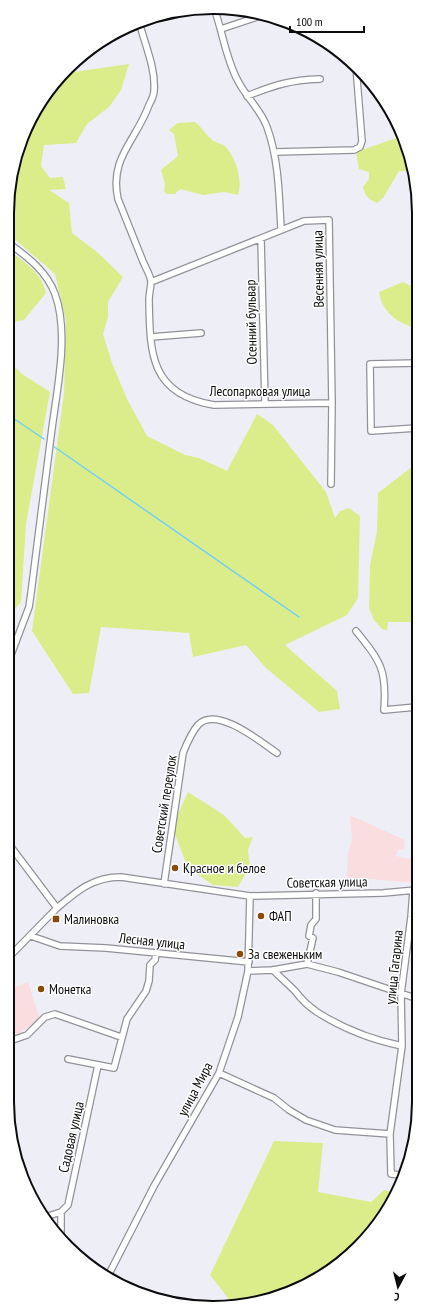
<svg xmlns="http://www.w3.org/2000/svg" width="426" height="1315" viewBox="0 0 426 1315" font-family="'PT Sans Narrow',sans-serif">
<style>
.education{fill:#fadedf}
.green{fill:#dbec8b}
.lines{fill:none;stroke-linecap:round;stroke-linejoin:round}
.stream{stroke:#72d0f3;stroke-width:1.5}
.minor-casing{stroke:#919298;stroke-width:8}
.minor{stroke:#fff;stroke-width:5.5}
.poi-dot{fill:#884c0a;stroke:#fff;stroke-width:1.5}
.labels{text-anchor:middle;stroke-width:3;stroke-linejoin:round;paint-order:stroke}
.street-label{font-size:14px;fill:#0c0c0e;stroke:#fff}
.poi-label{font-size:14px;fill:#0c0c0e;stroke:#fff;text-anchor:start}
.rim{fill:none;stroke:#0c0c0e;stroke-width:2}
</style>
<rect width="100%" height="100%" fill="#eeeff6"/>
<!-- education -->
<path class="education" d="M 350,815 L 405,840 L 404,850 L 398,849 L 396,856 L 416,860 L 416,883 L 347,877 L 348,853 L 352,840 Z
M 28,982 L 40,1019 L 20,1033 L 7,1037 L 7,990 Z"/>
<!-- green -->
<path class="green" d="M 129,64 L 121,90 L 109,107 L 87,124 L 76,143 L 44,145 L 41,166 L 50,178 L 63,177 L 66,189 L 49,190 L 69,203 L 72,233 L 97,252 L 123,277 L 108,302 L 108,317 L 103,334 L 112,363 L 127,399 L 147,436 L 185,455 L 199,458 L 227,471 L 257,414 L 273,425 L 326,492 L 335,518 L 340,511 L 349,508 L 360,516 L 358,598 L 347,615 L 285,645 L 337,691 L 340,709 L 319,712 L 266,668 L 246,645 L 193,657 L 189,633 L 101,627 L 89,693 L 73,694 L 32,631 L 64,393 L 66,321 L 55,274 L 11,236 L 11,173 L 42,98 L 67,73 Z
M 195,122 C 202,127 204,133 210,138 C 214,143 222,143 226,147 C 236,158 243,182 238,195 L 224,192 L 203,195 L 180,189 L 175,194 L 167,194 L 164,191 L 165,184 L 161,170 L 178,156 L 174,134 L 169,130 L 178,123 Z
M 402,136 L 412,168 L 408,171 L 399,171 L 383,198 L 377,203 C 369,199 365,197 363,187 L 369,179 L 369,172 L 359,169 L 356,152 Z
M 11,252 C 25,262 43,275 46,293 L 24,320 L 10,323 Z
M 403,282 L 417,289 L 417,328 C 398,324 382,312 379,292 Z
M 10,362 L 22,374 L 50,392 L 26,524 L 21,602 L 9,616 Z
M 413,466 L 417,466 L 416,622 L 388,622 L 387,630 L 382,629 L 374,620 L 369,608 L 370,565 L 377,532 L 378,493 Z
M 188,792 L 224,815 L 245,838 L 253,837 L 248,850 L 250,866 L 238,887 L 213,885 L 188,868 L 172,827 Z
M 274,1141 L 323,1143 L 318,1192 L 371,1202 L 384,1190 L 394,1193 L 384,1216 L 338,1266 L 269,1300 L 232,1303 L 210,1275 Z"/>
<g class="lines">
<!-- stream -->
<path class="stream" d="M 10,416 L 44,439
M 53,446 L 299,617"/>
<defs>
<path id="minor" d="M 215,11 C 223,34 226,59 238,81 C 246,97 261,110 267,127 C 279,160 279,195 281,229
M 140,25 C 145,45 156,69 154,91 C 154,96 151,101 149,105 C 136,141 109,158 118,199 C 126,219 134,239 142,259 C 144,265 150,274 151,281 C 151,287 149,294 149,300 C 150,354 150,394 214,405 L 332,403
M 221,29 L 263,15
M 247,96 C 275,85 290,80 320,79
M 275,152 L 354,150 L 360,147 L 362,141 L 356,67
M 261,239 L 265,404
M 151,282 L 304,221 L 329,220 L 332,403 L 331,484
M 151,337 L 201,333
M 417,428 L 371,431 L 370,364 L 417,363
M 356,631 C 381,662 387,670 384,710 L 416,707
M 9,660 L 29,607 L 31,593 C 38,541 44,488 51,436 C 56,393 70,335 55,294 C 47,272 29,258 11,245
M 164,884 L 183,753 C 187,743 191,733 198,725 C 216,705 261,742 277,753
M 57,908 C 77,891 93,877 121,877 L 250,896 L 383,893 L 416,890
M 31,936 L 60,946 L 106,948 L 249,962
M 8,958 L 57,908 L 8,843
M 307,964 L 313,938 L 309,936 L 311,925 L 316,919 L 316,893
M 273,970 C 280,977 288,984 295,991 C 301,999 308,1006 317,1012 C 342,1028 373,1040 402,1046
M 248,971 L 273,970 L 307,964 L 338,972 L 415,998
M 7,1042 L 27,1035 L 45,1017 L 55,1014 L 121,1037
M 68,1059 L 114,1068 L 127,1019 L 146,991 L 149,981 L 150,965 L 155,960 L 156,953
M 219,1073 L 274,1098 L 289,1110 L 306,1120 L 335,1130 L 390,1134
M 401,1175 L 391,1174 L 390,1134 L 402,1046 L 401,994 L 411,917 L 413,891
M 61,1212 L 61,1240
M 45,1217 L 61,1212 L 68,1205 L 98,1065
M 108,1276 L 154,1186 L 219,1073 L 238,1017 L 248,971 L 250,896"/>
</defs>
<!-- minor casing -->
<use href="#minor" class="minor-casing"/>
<!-- minor -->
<use href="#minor" class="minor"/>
</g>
<!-- markers -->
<g class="poi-dot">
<circle cx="175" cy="868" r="4"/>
<circle cx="261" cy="916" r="4"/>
<rect x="52" y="915" width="8" height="8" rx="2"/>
<circle cx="240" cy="954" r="4"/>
<circle cx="41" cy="989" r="4"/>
</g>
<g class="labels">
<!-- street labels -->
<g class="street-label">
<text transform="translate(318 269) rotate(-91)" y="5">Весенняя улица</text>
<text transform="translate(251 322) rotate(-91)" y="5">Осенний бульвар</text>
<text x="260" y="396">Лесопарковая улица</text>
<text transform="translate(164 804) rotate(-81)" y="5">Советский переулок</text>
<text transform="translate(327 882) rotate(-1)" y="5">Советская улица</text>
<text transform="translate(152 941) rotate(6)" y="5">Лесная улица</text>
<text transform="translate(394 967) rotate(-84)" y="5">улица Гагарина</text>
<text transform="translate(195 1089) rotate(-62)" y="5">улица Мира</text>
<text transform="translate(71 1137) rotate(-77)" y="5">Садовая улица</text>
</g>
<!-- poi labels -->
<g class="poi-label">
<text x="183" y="873">Красное и белое</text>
<text x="269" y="921">ФАП</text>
<text x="64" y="924">Малиновка</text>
<text x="248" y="959">За свеженьким</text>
<text x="49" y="994">Монетка</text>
</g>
</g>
<!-- crop -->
<path d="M0 0H426V1315H0ZM213 14H213A199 199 0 0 1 412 213V1102A199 199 0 0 1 213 1301H213A199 199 0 0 1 14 1102V213A199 199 0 0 1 213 14Z" fill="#fff" fill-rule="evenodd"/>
<path class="rim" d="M213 14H213A199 199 0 0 1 412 213V1102A199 199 0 0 1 213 1301H213A199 199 0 0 1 14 1102V213A199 199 0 0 1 213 14Z"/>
<!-- north arrow -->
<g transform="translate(398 1287) rotate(187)" stroke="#ffffff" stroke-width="3" paint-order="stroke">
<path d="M0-3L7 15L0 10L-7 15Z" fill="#0c0c0e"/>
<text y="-6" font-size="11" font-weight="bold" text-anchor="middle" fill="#0c0c0e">С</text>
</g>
<!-- scale -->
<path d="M290 26v6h74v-6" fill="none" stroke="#0c0c0e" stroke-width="2"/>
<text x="296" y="26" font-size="12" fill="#0c0c0e" stroke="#ffffff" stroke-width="3" paint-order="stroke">100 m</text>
</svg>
